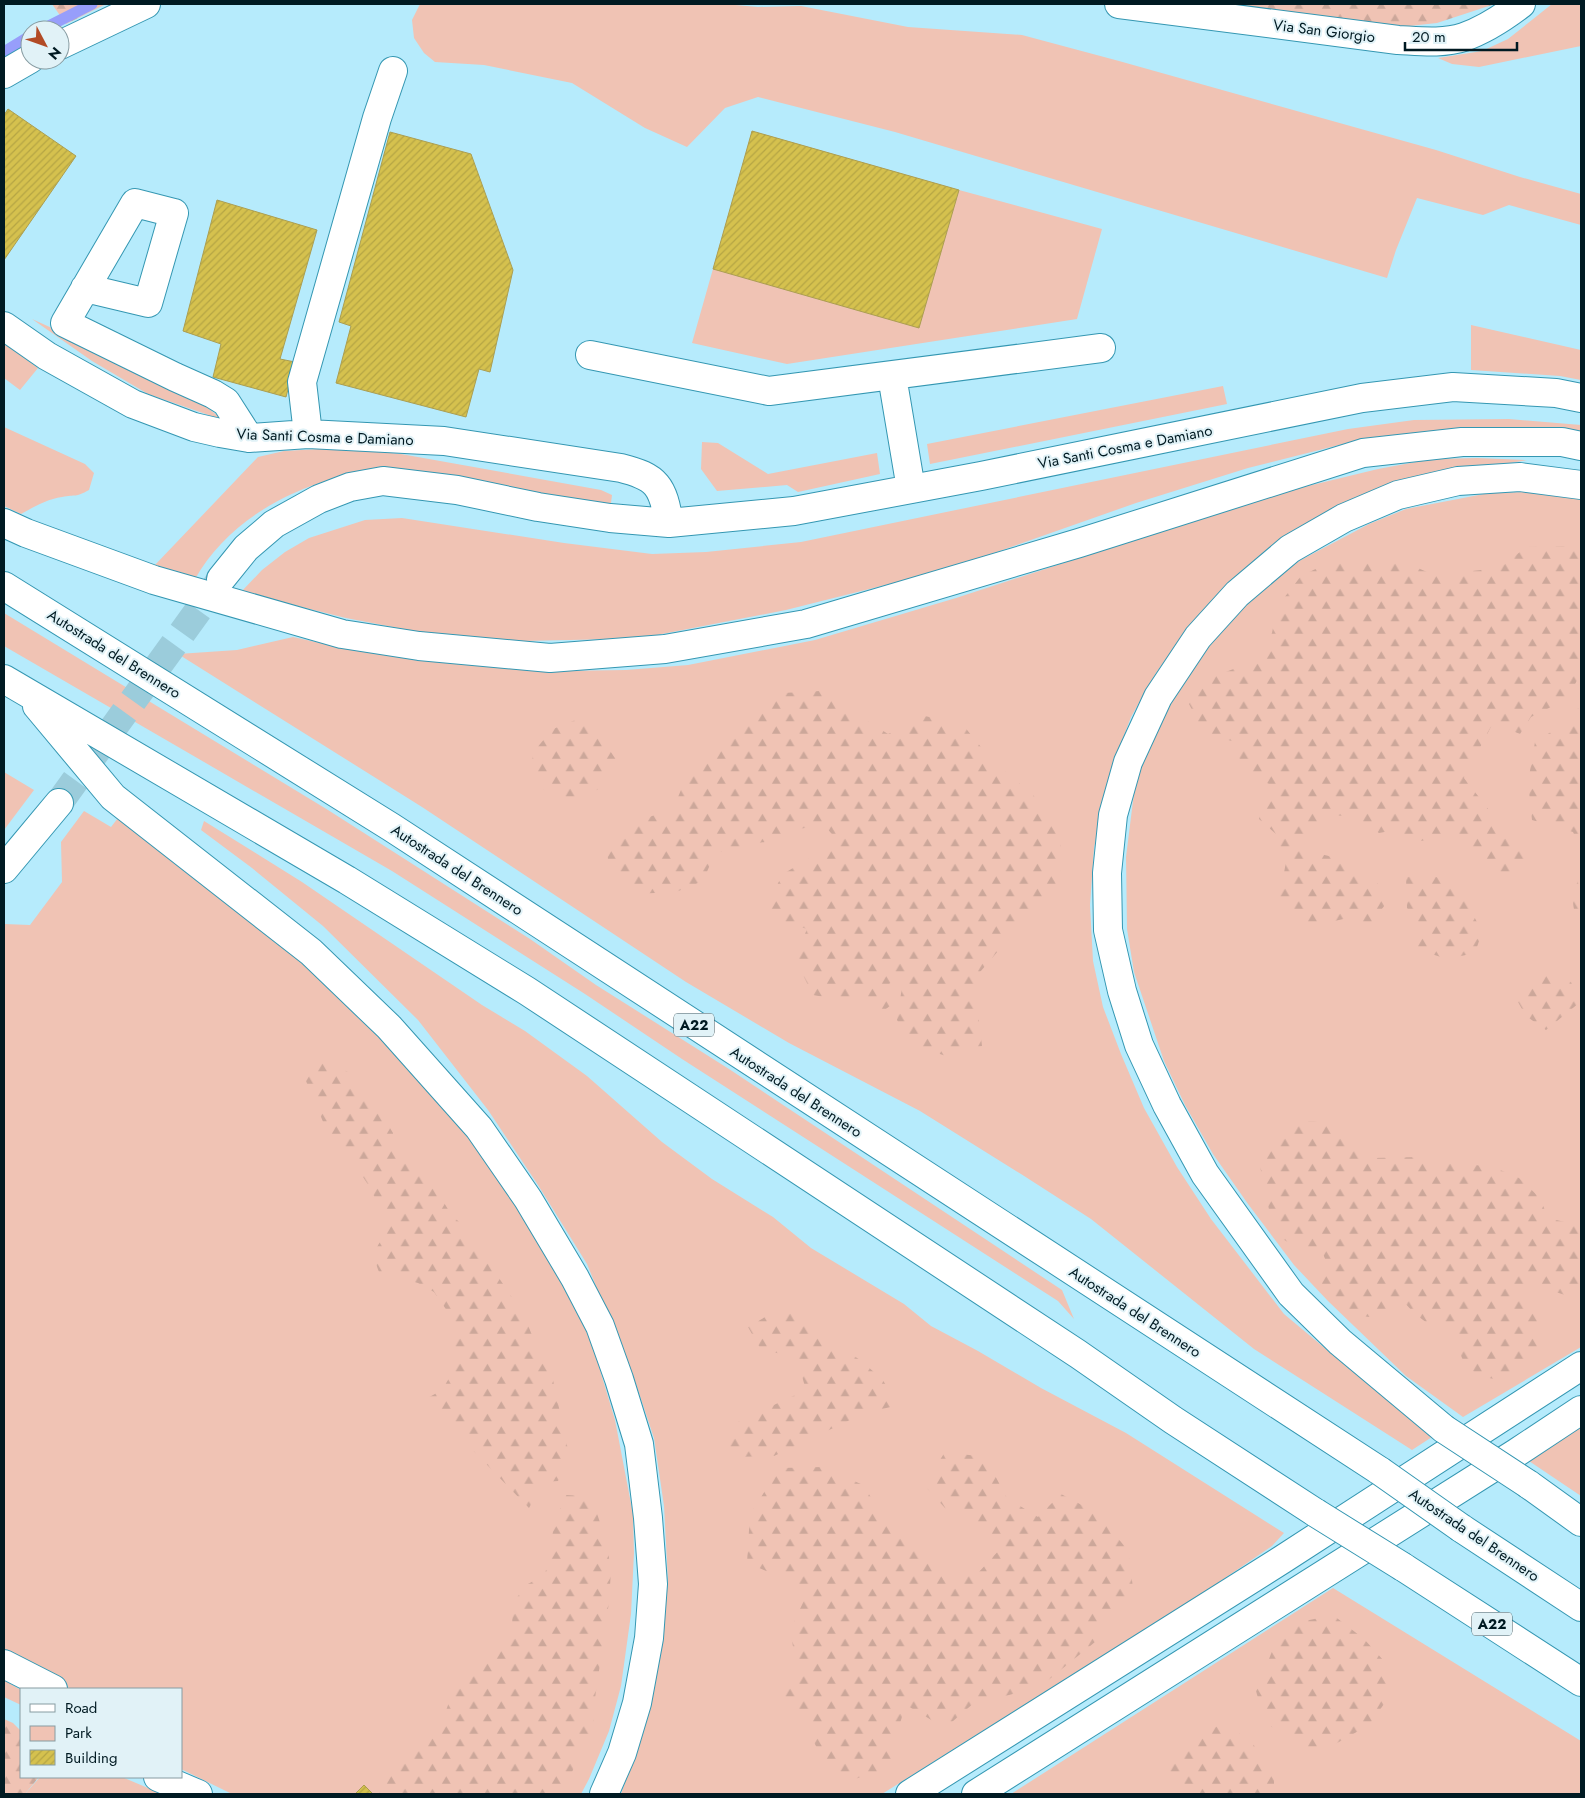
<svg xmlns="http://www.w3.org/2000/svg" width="1585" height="1798" viewBox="0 0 1585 1798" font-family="Jost,sans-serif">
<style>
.green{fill:#f0c3b4}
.forest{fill:url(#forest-firs)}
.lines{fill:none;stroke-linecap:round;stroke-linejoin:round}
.stream{stroke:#979efb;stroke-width:11}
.building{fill:url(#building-hatch);stroke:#ab9e52}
.minor-tunnel{stroke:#9bccdb;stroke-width:28;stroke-dasharray:28 14;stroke-linecap:butt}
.minor-casing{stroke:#3497b2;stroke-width:30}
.highway-casing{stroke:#3497b2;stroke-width:30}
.minor{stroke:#fff;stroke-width:28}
.highway{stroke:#fff;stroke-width:28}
.highway-bridge-casing{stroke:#3497b2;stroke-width:30;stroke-linecap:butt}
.highway-bridge{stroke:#fff;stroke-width:28}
.labels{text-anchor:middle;stroke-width:4;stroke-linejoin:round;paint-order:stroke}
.shield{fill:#e1f2f7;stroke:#445b62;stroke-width:1}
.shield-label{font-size:14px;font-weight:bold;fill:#001a22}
.street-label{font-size:15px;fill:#001a22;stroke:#e1f2f7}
</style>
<defs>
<pattern id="forest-firs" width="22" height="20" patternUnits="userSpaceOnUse" patternTransform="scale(1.25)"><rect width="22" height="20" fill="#f0c3b4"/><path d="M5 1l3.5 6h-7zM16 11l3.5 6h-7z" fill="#cca79a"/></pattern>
<pattern id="building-hatch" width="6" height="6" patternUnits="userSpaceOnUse" patternTransform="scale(1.25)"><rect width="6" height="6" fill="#d5c14e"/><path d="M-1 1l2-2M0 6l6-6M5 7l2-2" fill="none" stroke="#b5a544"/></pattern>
</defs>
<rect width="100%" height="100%" fill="#b6ebfc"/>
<!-- green -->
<path class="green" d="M 420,4 L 724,4 L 758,7 L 801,6 L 908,27 L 1022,35 L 1119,61 L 1436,150 L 1520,177 L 1581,194 L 1581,225 L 1509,205 L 1483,215 L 1417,198 L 1396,250 L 1387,278 L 895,132 L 758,97 L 725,108 L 687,147 L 645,128 L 572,83 L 484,65 L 435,62 L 424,53 L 414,38 L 412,20 Z
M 1552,4 L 1581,4 L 1581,46 L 1479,67 L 1452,64 L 1438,58 L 1482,51 L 1508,39 Z
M 752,131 L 959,190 L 1102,229 L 1077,319 L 787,364 L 692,343 Z
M 32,319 L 85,343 L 147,379 L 193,396 L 223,420 L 148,394 L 92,361 Z
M 1471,325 L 1581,350 L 1581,380 L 1560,376 L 1471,370 Z
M 4,343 L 38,368 L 20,390 L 4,378 Z
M 1223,386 L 1227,404 L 930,464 L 927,444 Z
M 1509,419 L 1581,425 L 1581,436 L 1455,430 L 1351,442 L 1248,468 L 1136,503 L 997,552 L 933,573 L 786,610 L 657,635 L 615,639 L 524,641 L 429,634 L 346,618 L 241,592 L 262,570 L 285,552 L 309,538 L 365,520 L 402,518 L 564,543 L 652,554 L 706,552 L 801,542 L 1348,429 L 1414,420 Z
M 4,427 L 85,464 L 94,473 L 89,490 C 75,498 76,494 62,497 C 47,499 34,507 21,514 L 4,506 Z
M 702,442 L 718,443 L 768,474 L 877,453 L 880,474 L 798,492 L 787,485 L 717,491 L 701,469 Z
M 337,448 L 401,454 L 601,490 L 612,495 L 611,503 L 601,504 L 363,474 C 352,476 340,477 329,480 C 275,496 223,529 195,579 L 154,566 L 258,457 L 284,451 Z
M 1477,458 L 1527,460 L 1420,479 L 1235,579 L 1190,625 L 1156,673 L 1131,717 L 1115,759 L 1104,798 L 1094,848 L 1090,905 L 1093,961 L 1103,1007 L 1121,1054 L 1144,1108 L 1177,1167 L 1211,1219 L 1284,1314 L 1406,1416 L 1432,1437 L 1412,1450 L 1254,1349 L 1091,1219 L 1021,1174 L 920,1111 L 789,1043 L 686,982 L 422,807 L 178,654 L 237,650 L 293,637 L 352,650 L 447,663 L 560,671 L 626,670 L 688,665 L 815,640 L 956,598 L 1275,494 L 1378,469 L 1432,459 Z
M 1525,492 L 1581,497 L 1581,1347 L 1463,1417 L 1406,1376 L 1328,1301 L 1294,1265 L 1248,1204 L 1213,1154 L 1185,1105 L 1164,1061 L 1134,972 L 1127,929 L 1126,857 L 1135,785 L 1152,739 L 1173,699 L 1197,661 L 1230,620 L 1263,589 L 1299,561 L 1369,524 L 1406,509 L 1489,493 Z
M 4,613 L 328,810 L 530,939 L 596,985 L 729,1069 L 1062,1290 L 1074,1319 L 1058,1301 L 682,1059 L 585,994 L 392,871 L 4,646 Z
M 4,772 L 34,790 L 4,830 Z
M 84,811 L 111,827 L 118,818 L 202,878 L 353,1003 L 477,1140 L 575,1300 L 597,1360 L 615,1420 L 633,1514 L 634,1553 L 631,1614 L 621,1686 L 609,1731 L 589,1779 L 581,1794 L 232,1794 L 181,1769 L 181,1689 L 70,1689 L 64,1683 L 4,1654 L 4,924 L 30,925 L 62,882 L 61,842 Z
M 204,821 L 302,882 L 482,1005 L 525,1031 L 587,1076 L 662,1142 L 712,1179 L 773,1217 L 811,1248 L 904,1304 L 931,1326 L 978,1351 L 1041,1388 L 1126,1433 L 1284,1533 L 1272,1546 L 1206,1591 L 882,1794 L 621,1794 L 645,1726 L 660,1658 L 668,1581 L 664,1506 L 654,1438 L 636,1384 L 587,1264 L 538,1185 L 488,1110 L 418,1020 L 323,926 L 252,868 L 201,830 Z
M 1581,1423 L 1581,1496 L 1526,1459 Z
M 1333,1588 L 1581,1741 L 1581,1794 L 1011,1794 Z
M 4,1680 L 21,1690 L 21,1705 L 4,1697 Z
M 40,1777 L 122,1777 L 162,1794 L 25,1794 Z"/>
<!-- forest -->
<path class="forest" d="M 52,4 L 106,4 L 66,24 Z
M 1208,4 L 1495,4 L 1437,23 L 1382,29 Z
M 1570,546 L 1581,553 L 1581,673 L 1567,699 L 1531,717 L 1520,734 L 1493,723 L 1464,778 L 1524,855 L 1525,866 L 1502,879 L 1477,857 L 1449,837 L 1420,841 L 1395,830 L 1379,833 L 1358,818 L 1327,814 L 1305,832 L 1308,852 C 1326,855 1344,857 1353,875 L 1369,878 L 1384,888 L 1385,905 L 1370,924 L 1360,928 L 1352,917 L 1304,928 L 1278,905 L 1286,862 L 1276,834 L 1259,819 L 1269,784 L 1243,772 L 1235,742 L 1204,733 L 1189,704 L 1207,679 L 1260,659 L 1272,633 L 1277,607 L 1301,576 L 1328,563 L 1397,559 L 1434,575 L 1500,568 L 1526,547 Z
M 820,691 L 888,734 L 925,716 L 963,725 L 990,758 L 1034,796 L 1061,840 L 1060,878 L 1035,911 L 1005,943 L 974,979 L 982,1046 L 946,1056 L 913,1045 L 897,1020 L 904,974 L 889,984 L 897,1001 L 883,1011 L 864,999 L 846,1001 L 813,995 L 795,959 L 807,929 L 780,920 L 763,911 L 783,874 L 838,841 L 824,825 L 792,830 L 771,841 L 752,844 L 715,853 L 703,881 L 676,892 L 633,894 L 611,874 L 607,854 L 631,823 L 673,809 L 686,778 L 710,751 L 733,736 L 783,693 Z
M 1581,704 L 1581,849 L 1573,832 L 1532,820 L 1528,782 L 1535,742 L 1570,720 Z
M 578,719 L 602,739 L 617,761 L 605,785 L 574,803 L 547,793 L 529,774 L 534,751 L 553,729 Z
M 1581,874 L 1581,925 C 1569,906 1572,893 1581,874 Z
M 1426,875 L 1456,881 L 1482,932 L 1475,953 L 1447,959 L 1416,949 L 1426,931 L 1407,908 L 1406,877 Z
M 1538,972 L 1571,982 L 1579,1003 L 1546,1030 L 1526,1016 L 1518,1002 Z
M 320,1058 L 352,1074 L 359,1089 L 377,1107 L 393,1133 L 393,1150 L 431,1181 L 452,1216 L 463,1225 L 524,1315 L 537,1348 L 553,1380 L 570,1459 L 558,1481 L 543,1482 L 529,1508 L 424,1400 L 442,1390 L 454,1370 L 455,1340 L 452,1318 L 434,1292 L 418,1283 L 379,1272 C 370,1250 377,1248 388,1230 L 371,1189 L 349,1156 L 329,1136 L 306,1081 Z
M 1290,1122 C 1299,1122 1310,1121 1318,1122 C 1338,1127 1358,1145 1372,1158 L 1422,1157 L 1454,1164 L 1491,1166 L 1519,1178 L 1540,1198 L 1548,1218 L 1573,1224 L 1581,1220 L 1581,1300 L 1527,1283 L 1523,1299 L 1539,1316 L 1543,1344 C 1537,1353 1526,1371 1515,1376 C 1498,1383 1475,1378 1465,1363 C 1457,1352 1458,1337 1453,1326 L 1442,1323 L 1427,1323 L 1414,1313 L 1403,1301 L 1382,1318 C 1372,1317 1359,1317 1349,1312 C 1338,1306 1328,1292 1320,1282 L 1329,1268 L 1323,1254 L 1301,1250 L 1281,1238 L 1272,1224 L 1260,1166 L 1271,1145 Z
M 779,1309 L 803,1316 L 829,1339 L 860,1360 L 882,1379 L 899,1405 L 865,1413 L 774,1456 L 730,1457 L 729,1426 L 806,1390 L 797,1359 L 760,1348 L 748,1327 Z
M 945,1452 L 985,1457 L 1007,1498 L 1038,1517 L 1061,1494 L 1095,1512 L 1128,1550 L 1133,1588 L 1110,1613 L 1095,1642 L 1041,1686 L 1009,1695 L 975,1702 L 945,1728 L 906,1705 L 895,1738 L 889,1768 L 855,1779 L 823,1773 L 817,1748 L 806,1727 L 780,1704 L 797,1667 L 790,1631 L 804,1600 L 788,1580 L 747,1563 L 750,1514 L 780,1468 L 823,1467 L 863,1485 L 885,1519 L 919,1542 L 944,1580 L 978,1573 L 1002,1547 L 975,1523 L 945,1508 L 924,1485 Z
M 566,1495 L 582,1496 L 593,1502 L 606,1540 L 611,1570 L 609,1602 L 594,1705 L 593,1726 L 562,1794 L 379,1794 L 385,1781 L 399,1758 L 443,1719 L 452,1694 L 466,1671 L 480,1658 L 497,1646 L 512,1627 L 513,1603 L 526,1585 L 541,1577 L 550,1565 L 551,1544 L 554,1524 Z
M 1333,1615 L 1364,1639 L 1384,1661 L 1389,1697 L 1369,1725 L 1330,1747 L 1302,1749 L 1265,1722 L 1256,1691 L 1273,1649 L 1300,1622 Z
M 4,1719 L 13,1723 L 21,1731 L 21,1777 L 39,1777 L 25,1794 L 4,1794 Z
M 1222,1724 L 1249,1739 L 1274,1771 L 1274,1794 L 1202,1794 L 1168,1774 L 1184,1742 Z"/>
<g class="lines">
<!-- stream -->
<path class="stream" d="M 41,30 L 92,4
M 4,52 L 30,36"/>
</g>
<!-- building -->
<path class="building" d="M 8,109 L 76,156 L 4,260 L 4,115 Z
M 752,131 L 959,190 L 919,328 L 713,269 Z
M 390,132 L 471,154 L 513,270 L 490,372 L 479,369 L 466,417 L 336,383 L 351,326 L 339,322 Z
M 217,200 L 317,230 L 280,359 L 295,362 L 286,397 L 213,377 L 221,344 L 183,331 Z
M 364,1785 L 373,1794 L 355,1794 Z"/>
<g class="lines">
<!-- minor-tunnel -->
<path class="minor-tunnel" d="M 59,803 L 221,579"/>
<defs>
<path id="minor" d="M 1119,4 L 1398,40 C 1419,41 1443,44 1464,37 C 1484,30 1504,17 1521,4
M 60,45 L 146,4
M 4,74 L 30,59
M 85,288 L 148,303 L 174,213 L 135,203 L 65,323 L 175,377 L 213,394 L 226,402 L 249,438
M 4,326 L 47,356 L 133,404 L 194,427 L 220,433 L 249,438 L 308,434 L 444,441 L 621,468 C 657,477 663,486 669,523
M 590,355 L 769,391 L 1101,348
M 892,376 L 911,489
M 308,434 L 302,382 L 377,118 L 393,71
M 221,579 L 246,548 L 274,524 L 319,499 L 350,487 L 383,481 L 457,490 L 538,507 L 610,518 L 669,523 L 794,511 L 981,476 L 1362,398 L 1453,387 L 1556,393 L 1581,398
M 4,869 L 59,803
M 4,1664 L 53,1689
M 158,1777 L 198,1794"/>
<path id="highway" d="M 4,523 L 26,533 L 154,580 L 342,634 L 419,646 L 550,658 L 665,649 L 806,624 L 1079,543 L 1363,453 L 1462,442 L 1562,442 L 1581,446
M 4,586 L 391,827 L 1380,1471
M 4,679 L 347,880 L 527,991 L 1078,1354 L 1173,1420 L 1316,1513
M 37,706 L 113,797 L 311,952 L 389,1027 L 479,1128 L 528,1199 L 575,1278 L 600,1326 L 619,1379 L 639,1444 L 648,1518 L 653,1584 L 649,1638 L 637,1703 L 622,1753 L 604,1794
M 1444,1429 L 1340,1342 L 1291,1294 L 1205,1174 L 1167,1105 L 1139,1045 L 1122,991 L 1108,930 L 1107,873 L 1113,815 L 1128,762 L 1158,697 L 1198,637 L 1237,594 L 1290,549 L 1344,518 L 1398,495 L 1458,481 L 1520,477 L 1581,485
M 1528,1484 L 1581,1522
M 1461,1528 L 1581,1607
M 1403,1567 L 1581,1682
M 910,1794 L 1283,1559 L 1581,1366
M 976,1794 L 1516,1453 L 1581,1410"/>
</defs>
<!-- minor casing -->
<use href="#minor" class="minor-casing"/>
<!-- highway casing -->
<use href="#highway" class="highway-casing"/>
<!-- minor -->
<use href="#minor" class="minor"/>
<!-- highway -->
<use href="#highway" class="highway"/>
<defs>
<path id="highway-bridge" d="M 1444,1429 L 1528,1484
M 1380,1471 L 1461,1528
M 1316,1513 L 1403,1567"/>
</defs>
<!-- highway-bridge casing -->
<use href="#highway-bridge" class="highway-bridge-casing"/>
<!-- highway-bridge -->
<use href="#highway-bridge" class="highway-bridge"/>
</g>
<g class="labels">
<!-- shield labels -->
<g class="shield">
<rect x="674" y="1013.5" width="40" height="23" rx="4"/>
<rect x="1472" y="1612.5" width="40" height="23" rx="4"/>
</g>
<g class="shield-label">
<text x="694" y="1030">A22</text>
<text x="1492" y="1629">A22</text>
</g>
<!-- street labels -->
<g class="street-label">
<text transform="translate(1324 31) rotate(7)" y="5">Via San Giorgio</text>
<text transform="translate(325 437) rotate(2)" y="5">Via Santi Cosma e Damiano</text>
<text transform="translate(1125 447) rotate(-11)" y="5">Via Santi Cosma e Damiano</text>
<text transform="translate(114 654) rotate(32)" y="5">Autostrada del Brennero</text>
<text transform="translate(457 870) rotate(33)" y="5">Autostrada del Brennero</text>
<text transform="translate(796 1092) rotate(33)" y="5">Autostrada del Brennero</text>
<text transform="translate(1135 1312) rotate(33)" y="5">Autostrada del Brennero</text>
<text transform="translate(1474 1535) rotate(34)" y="5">Autostrada del Brennero</text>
</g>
</g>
<!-- border -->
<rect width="1585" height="1798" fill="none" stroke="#001a22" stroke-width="10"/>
<!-- legend -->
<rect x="20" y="1688" width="162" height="90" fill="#e1f2f7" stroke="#879ca2"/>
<rect x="30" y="1704" width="25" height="8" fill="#ffffff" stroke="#879ca2"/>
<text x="65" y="1713" font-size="15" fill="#001a22">Road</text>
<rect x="30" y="1726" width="25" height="15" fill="#f0c3b4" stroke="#879ca2"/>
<text x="65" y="1738" font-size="15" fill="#001a22">Park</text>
<rect x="30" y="1750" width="25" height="15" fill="url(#building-hatch)" stroke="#879ca2"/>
<text x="65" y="1763" font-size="15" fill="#001a22">Building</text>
<!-- north arrow -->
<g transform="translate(45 45) rotate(131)"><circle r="24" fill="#e1f2f7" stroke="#879ca2"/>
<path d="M0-4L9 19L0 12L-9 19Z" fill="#b24b26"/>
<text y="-8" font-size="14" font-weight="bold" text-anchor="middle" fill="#001a22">N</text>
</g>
<!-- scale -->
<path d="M1405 42v8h112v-8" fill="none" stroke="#001a22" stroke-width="2.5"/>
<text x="1412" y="42" font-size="15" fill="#001a22" stroke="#e1f2f7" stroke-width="4" paint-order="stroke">20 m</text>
</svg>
